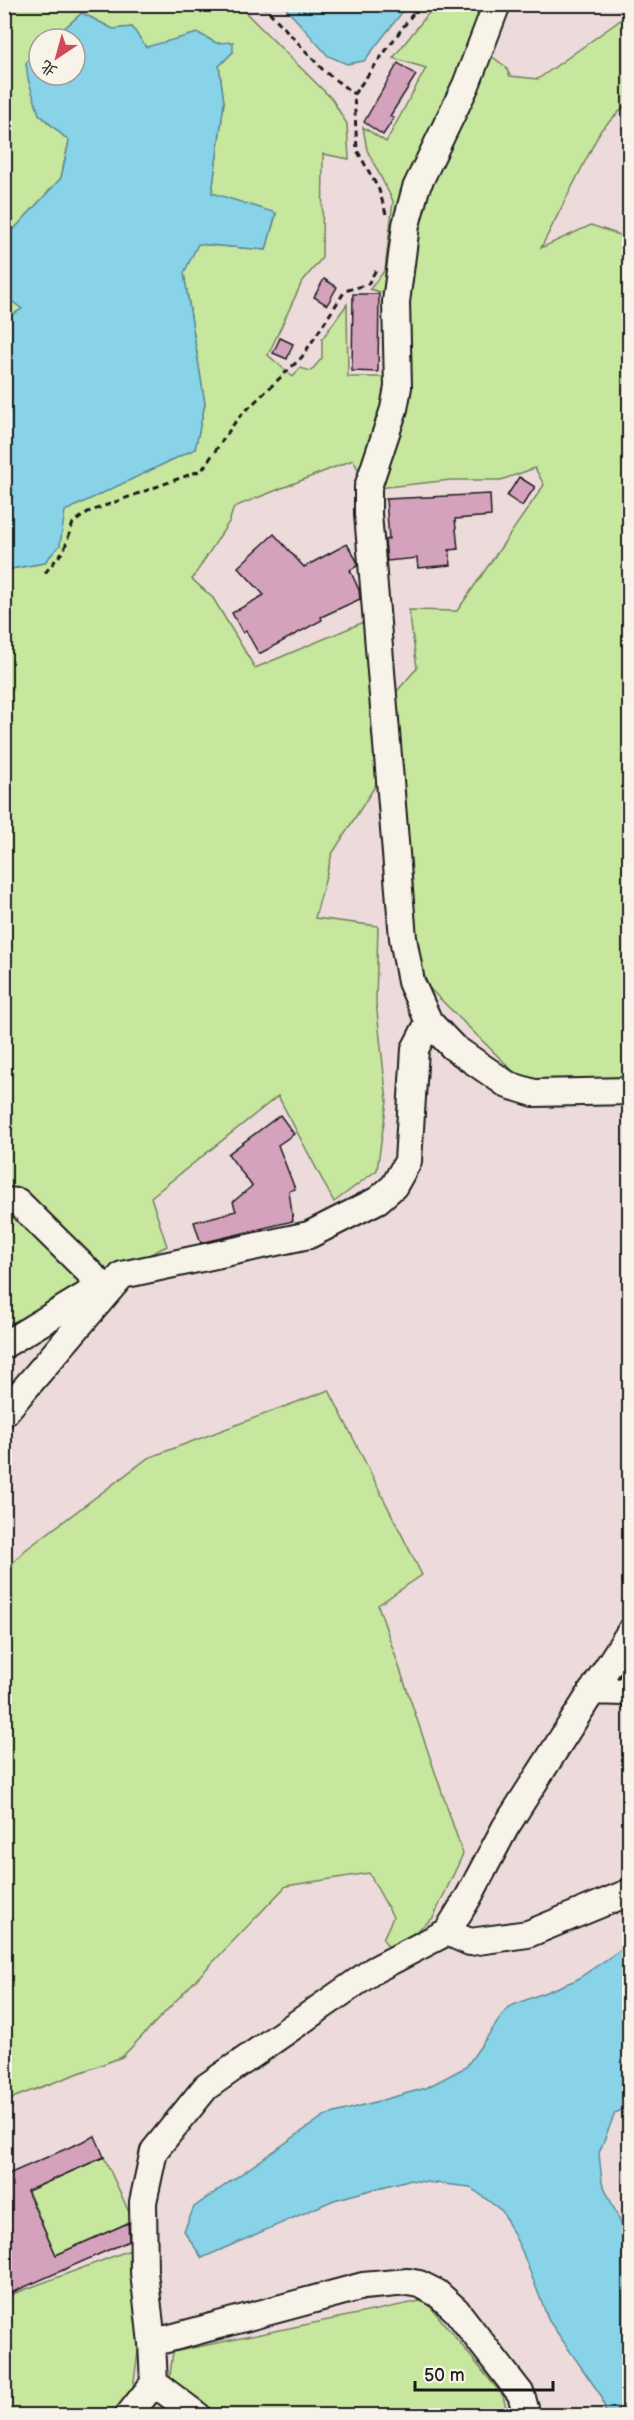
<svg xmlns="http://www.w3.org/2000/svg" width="634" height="2420" viewBox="0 0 634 2420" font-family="'Balsamiq Sans','LXGW WenKai TC',sans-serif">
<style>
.green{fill:#c7e69e;stroke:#72815d;stroke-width:1.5}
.water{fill:#88d3e8;stroke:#5d8a96;stroke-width:1.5}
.building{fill:#d5a2bd;stroke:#1c1c1c;stroke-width:1.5}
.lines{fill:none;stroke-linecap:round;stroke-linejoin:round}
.minor-casing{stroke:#1c1c1c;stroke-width:30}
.path{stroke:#1c1c1c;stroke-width:3;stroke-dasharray:6 4.5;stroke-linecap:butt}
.minor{stroke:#f7f3e8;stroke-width:26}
</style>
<rect width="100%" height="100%" fill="#eddbdb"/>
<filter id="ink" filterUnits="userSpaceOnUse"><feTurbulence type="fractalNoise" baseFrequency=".0167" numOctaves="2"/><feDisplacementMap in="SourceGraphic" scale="12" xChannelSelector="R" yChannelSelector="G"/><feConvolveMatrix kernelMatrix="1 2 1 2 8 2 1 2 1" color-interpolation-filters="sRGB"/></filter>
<g filter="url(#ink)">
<!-- green -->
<path class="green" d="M 5,5 L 238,5 L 332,99 L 347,124 L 349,159 L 323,154 L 322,258 L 302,282 L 268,355 L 293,377 L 300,368 L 311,371 L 322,358 L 322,339 L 347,304 L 348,377 L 387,377 L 381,413 L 364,480 L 353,460 L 234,507 L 229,522 L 192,579 L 213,598 L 255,668 L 366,621 L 377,783 L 332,854 L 315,918 L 378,926 L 376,1002 L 387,1101 L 377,1170 L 334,1202 L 278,1096 L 151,1197 L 167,1246 L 12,1323 L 4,1317 L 5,570 L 44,563 L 60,545 L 64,511 L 195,449 L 205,404 L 184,273 L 197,244 L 266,250 L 276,214 L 212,193 L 224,102 L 219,66 L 233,52 L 198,33 L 146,48 L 132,27 L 113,29 L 82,13 L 52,39 L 39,39 L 39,51 L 26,63 L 39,114 L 69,141 L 61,178 L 5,239 Z
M 435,5 L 477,5 L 484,20 L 387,294 L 370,289 L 385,270 L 393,201 L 367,150 L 363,127 L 386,142 L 426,68 L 393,58 Z
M 622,19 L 629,19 L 629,102 L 601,130 L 541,248 L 591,225 L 629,238 L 629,1078 L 523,1081 L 418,977 L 391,698 L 417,668 L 409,610 L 457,611 L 544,485 L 535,468 L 501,480 L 451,480 L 378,488 L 406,331 L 415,232 L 429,193 L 480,82 L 487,53 L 506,67 L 510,76 L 538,79 Z
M 5,296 L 23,309 L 5,319 Z
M 329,1390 L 422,1575 L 378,1605 L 463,1854 L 433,1918 L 391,1951 L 383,1939 L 393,1917 L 369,1873 L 286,1886 L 122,2057 L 15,2097 L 5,2105 L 4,1572 L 24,1551 L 148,1458 Z
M 104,2157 L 133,2221 L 56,2255 L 28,2191 Z
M 130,2250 L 140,2338 L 133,2388 L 112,2415 L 5,2416 L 5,2297 Z
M 425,2300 L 503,2396 L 508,2415 L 207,2415 L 169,2383 L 173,2352 Z
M 159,2397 L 180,2416 L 144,2416 Z"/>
<!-- water -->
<path class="water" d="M 283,5 L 408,5 L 364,61 L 347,64 L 328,56 Z
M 82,13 L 113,29 L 132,27 L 146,47 L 198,33 L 216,43 L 233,42 L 233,52 L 219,66 L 224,102 L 212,193 L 276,213 L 266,250 L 198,244 L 184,273 L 205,404 L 195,449 L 65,511 L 60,545 L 44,563 L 5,570 L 5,319 L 22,309 L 5,296 L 5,239 L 61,178 L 69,141 L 39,114 L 28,79 L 26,63 L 39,51 L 39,75 L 75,75 L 75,39 L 52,39 Z
M 629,1944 L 629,2107 L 615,2113 L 599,2153 L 602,2182 L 629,2241 L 629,2415 L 606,2415 L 602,2397 L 549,2321 L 522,2251 L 502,2211 L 470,2187 L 408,2180 L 334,2200 L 202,2258 L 184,2231 L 194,2207 L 324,2116 L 426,2088 L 466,2067 L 508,2007 L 576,1980 Z"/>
<!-- building -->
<path class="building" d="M 398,63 L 416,75 L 390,116 L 394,118 L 383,135 L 364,122 Z
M 324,279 L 337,287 L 327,305 L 314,297 Z
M 353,294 L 379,294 L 378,372 L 352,371 Z
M 280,338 L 293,344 L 287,359 L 273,353 Z
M 519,477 L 535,487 L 522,506 L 507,496 Z
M 490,494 L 491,516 L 455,519 L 458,549 L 449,550 L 451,565 L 418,568 L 417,558 L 387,561 L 385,540 L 389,539 L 386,499 Z
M 274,534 L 304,567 L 347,544 L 357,561 L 357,566 L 350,570 L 359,590 L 360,599 L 321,617 L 322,620 L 259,654 L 246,631 L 243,633 L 232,613 L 264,595 L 238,567 Z
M 280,1115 L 294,1134 L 278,1145 L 295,1189 L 289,1191 L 293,1221 L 201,1243 L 194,1222 L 236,1211 L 233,1202 L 252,1186 L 228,1154 Z
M 95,2136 L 104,2157 L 27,2191 L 56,2255 L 128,2223 L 129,2241 L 4,2296 L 4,2176 Z"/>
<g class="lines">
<defs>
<path id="minor" d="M 497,4 L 466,85 L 416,188 L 406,225 L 396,302 L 398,387 L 394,409 L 368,487 L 368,514 L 403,938 L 411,982 L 429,1022 L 453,1047 L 508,1085 L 534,1093 L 630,1091
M 4,1201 L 18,1202 L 102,1285
M 4,1345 L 103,1285
M 4,1413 L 122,1275 L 309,1235 L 378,1200 L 394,1186 L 408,1161 L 415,1049 L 429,1022
M 592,1691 L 623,1692 L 630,1686
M 447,1932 L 470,1942 L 528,1934 L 630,1892
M 152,2343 L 363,2286 L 408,2282 L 419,2284 L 437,2293 L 456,2310 L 521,2394 L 527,2416
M 154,2383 L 198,2416
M 128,2416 L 154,2383 L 152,2343 L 144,2272 L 143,2202 L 154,2151 L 206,2087 L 374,1970 L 447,1932 L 469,1896 L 505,1828 L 630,1632"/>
</defs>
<!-- minor casing -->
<use href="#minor" class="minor-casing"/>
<!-- path -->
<path class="path" d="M 262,4 L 324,71 L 354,94
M 386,214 L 379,190 L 357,150 L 354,94 L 420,4
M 45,573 L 64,550 L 73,523 L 88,512 L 202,470 L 238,418 L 302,357 L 345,291 L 368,284 L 377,268"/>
<!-- minor -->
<use href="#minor" class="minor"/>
</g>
</g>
<!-- margin -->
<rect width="634" height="2420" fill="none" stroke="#f7f3e8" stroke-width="24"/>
<rect x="12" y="12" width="610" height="2396" fill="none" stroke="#1c1c1c" stroke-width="2" filter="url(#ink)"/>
<!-- north arrow -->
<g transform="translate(57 57) rotate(216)"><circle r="28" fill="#f7f3e8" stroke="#9f9d96" stroke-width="1.5"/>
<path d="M0-4.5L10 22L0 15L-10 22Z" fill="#d1495b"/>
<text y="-9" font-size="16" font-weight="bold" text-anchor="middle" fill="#1c1c1c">北</text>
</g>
<!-- scale -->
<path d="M415 2381v9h138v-9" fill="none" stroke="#1c1c1c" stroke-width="3"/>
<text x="424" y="2381" font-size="18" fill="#1c1c1c" stroke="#f7f3e8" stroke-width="4.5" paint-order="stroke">50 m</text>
</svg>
